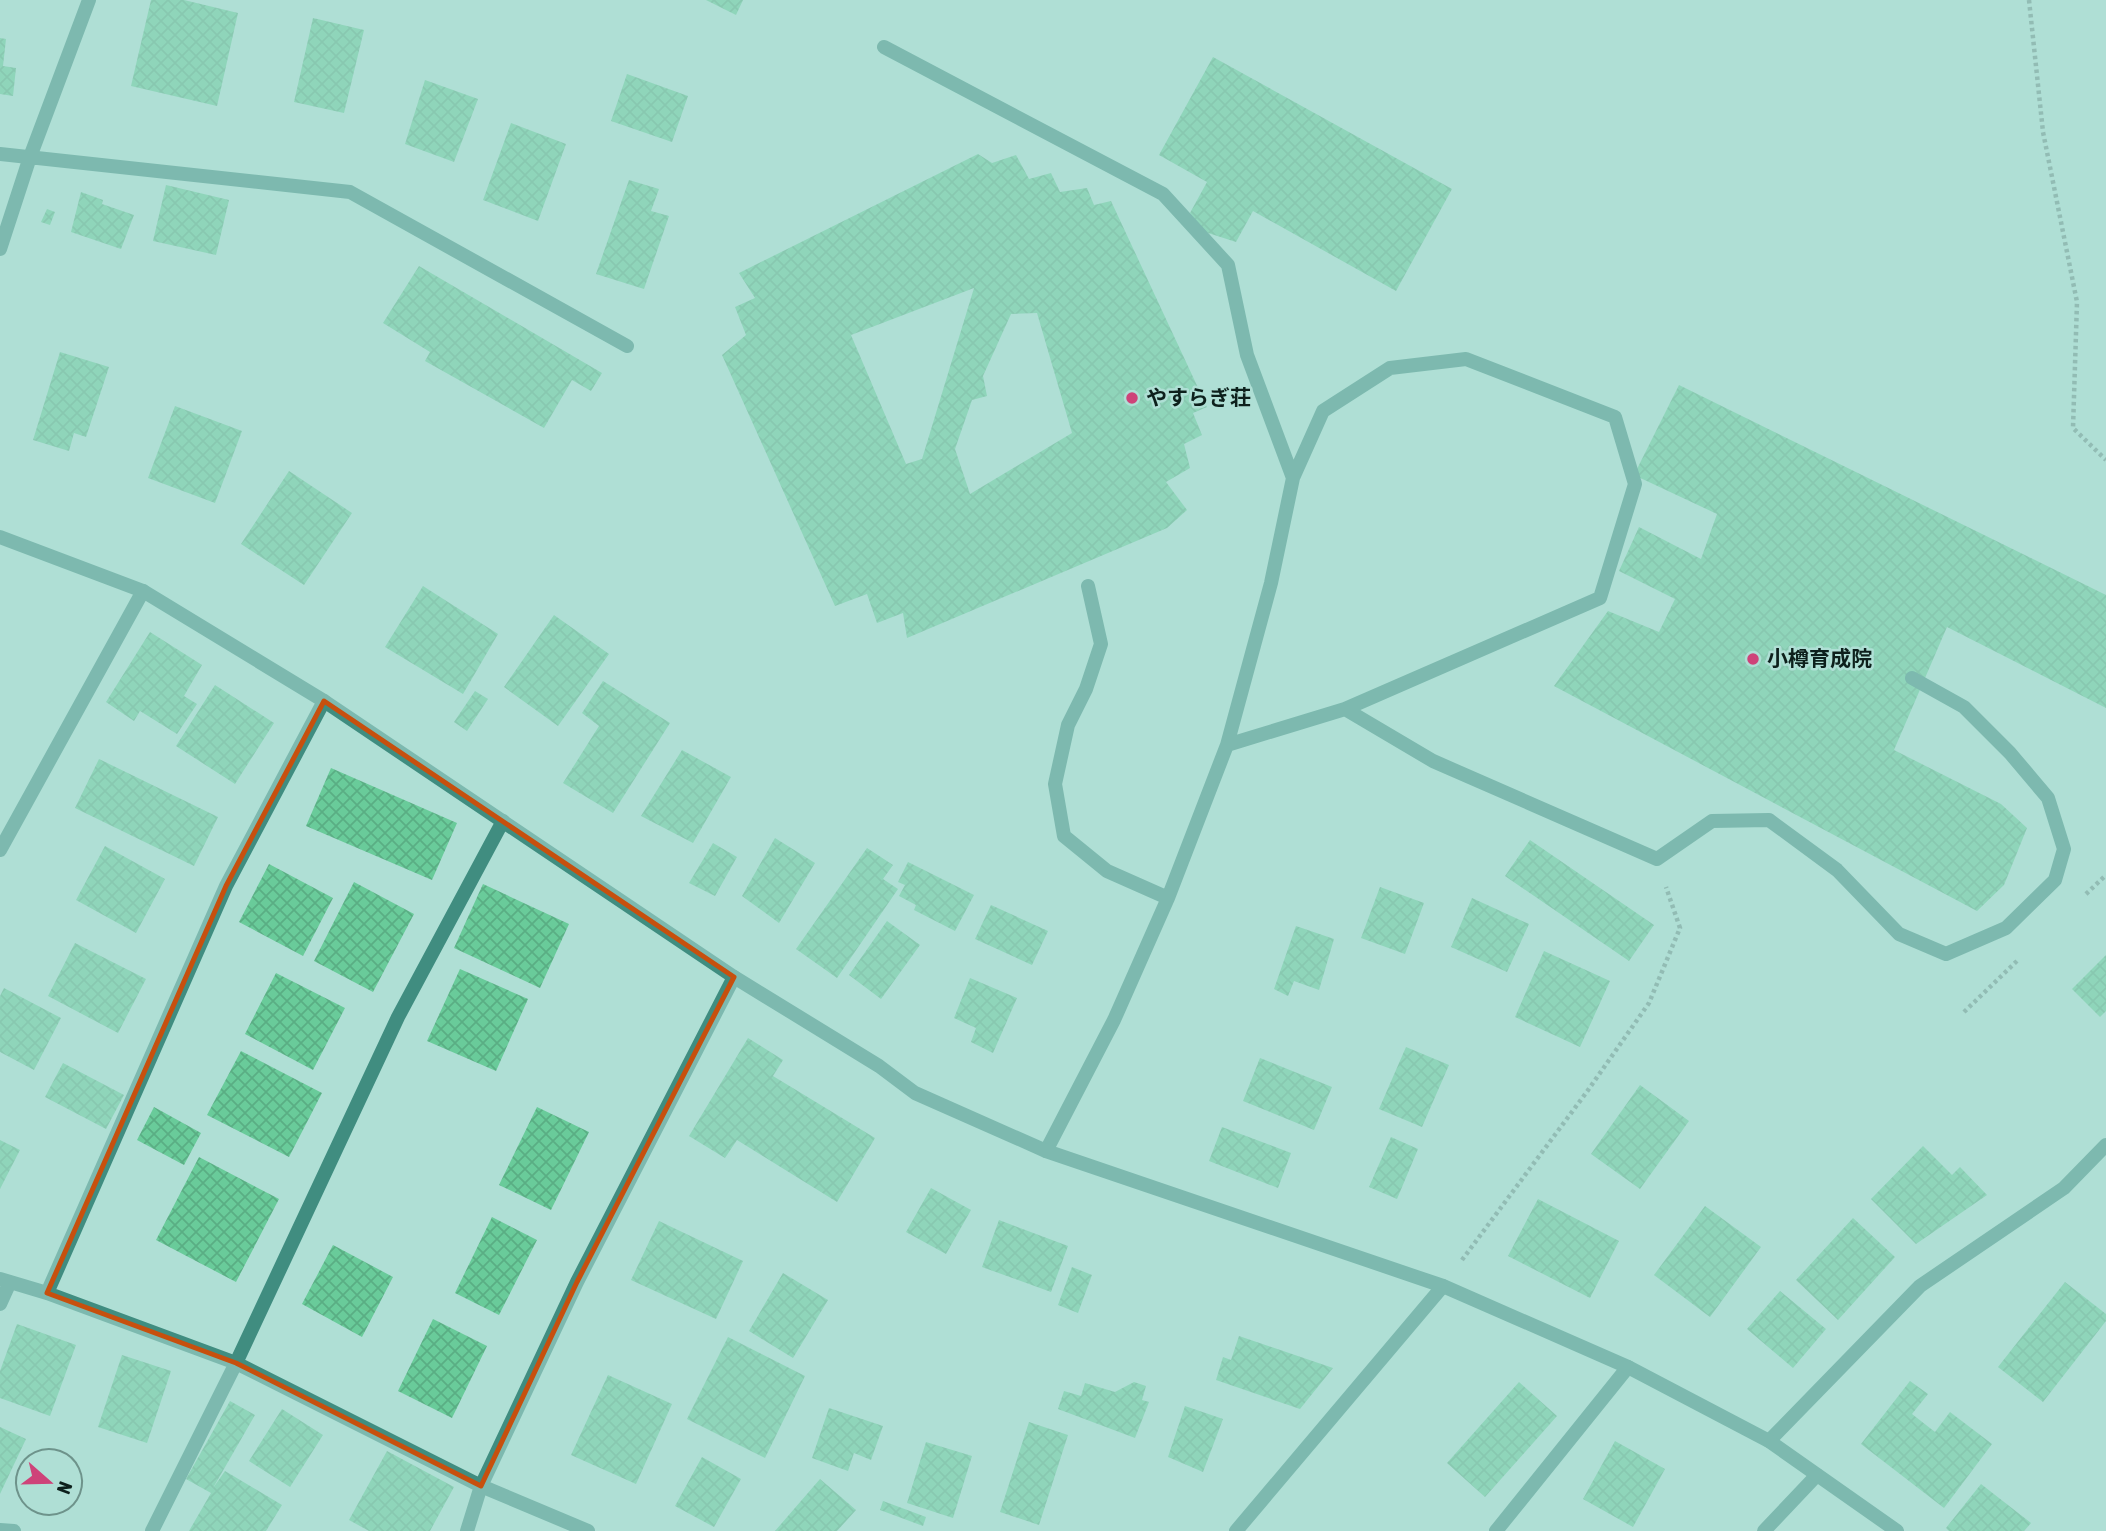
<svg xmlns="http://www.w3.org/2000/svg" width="2106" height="1531" viewBox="0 0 2106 1531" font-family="'Asap Condensed','Noto Sans JP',sans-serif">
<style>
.building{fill:url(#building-cross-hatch);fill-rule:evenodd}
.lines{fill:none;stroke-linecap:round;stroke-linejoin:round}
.path{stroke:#6f938c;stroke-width:4.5;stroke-dasharray:3.5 3.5;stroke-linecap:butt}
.service{stroke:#408d80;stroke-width:14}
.minor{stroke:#408d80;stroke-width:14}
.tertiary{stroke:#408d80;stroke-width:14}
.marked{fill:none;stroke:#c7500e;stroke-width:5;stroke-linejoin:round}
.poi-dot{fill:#ce4379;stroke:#afdfd5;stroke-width:2.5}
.labels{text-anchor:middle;stroke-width:5;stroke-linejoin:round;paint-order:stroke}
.poi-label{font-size:21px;font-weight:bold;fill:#0d201c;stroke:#afdfd5;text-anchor:start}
</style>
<defs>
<pattern id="building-cross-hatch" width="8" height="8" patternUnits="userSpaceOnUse" patternTransform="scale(1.75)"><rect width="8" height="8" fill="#69cb9a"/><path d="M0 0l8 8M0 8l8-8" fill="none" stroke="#5aae84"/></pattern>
</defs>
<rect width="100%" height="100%" fill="#afdfd5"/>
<!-- building -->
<path class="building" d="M 151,0 L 184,0 L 238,13 L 217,106 L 131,86 Z
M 706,0 L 743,0 L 736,15 Z
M 313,18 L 364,30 L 344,113 L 294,102 Z
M 0,38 L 6,39 L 3,66 L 16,68 L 13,96 L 0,94 Z
M 1213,57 L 1452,189 L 1396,291 L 1253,211 L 1236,242 L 1205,232 L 1190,213 L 1207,182 L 1159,155 Z
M 627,74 L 688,96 L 672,142 L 611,121 Z
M 425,80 L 478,99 L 454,162 L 405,144 Z
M 511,123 L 566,144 L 538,221 L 483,200 Z
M 978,154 L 992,163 L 1016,155 L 1029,179 L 1051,173 L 1060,192 L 1087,188 L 1094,205 L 1111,201 L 1207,407 L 1193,413 L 1202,435 L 1184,444 L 1190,468 L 1166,482 L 1187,510 L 1167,528 L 907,638 L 903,613 L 877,623 L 867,594 L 835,606 L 722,355 L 746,335 L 735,307 L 755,298 L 739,273 ZM 974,288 L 922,459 L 906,464 L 851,335 ZM 1037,313 L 1072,433 L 970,494 L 955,449 L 972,400 L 987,396 L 983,376 L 1011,314 Z
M 629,180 L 659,189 L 651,211 L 669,216 L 644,289 L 596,274 Z
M 166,185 L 229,200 L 216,255 L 153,241 Z
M 81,192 L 103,200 L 102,204 L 134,215 L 121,249 L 71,232 Z
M 47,209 L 55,212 L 50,225 L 41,222 Z
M 419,266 L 602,373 L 591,391 L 572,380 L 544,428 L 425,361 L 430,352 L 383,323 Z
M 60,352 L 109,367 L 86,437 L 74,433 L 69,451 L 33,440 Z
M 1679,385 L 2106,595 L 2106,708 L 1947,627 L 1894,750 L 2001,804 L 2027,828 L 2004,885 L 1977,911 L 1554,686 L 1608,611 L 1659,632 L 1675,599 L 1619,571 L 1639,527 L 1701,559 L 1717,514 L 1634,475 Z
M 175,406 L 242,431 L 215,503 L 148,478 Z
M 289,471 L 352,513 L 304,585 L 241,544 Z
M 423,586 L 498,634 L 463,694 L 385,647 Z
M 554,615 L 609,654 L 558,726 L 504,687 Z
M 150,632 L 202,665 L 184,696 L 197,704 L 177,734 L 140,711 L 134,721 L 106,702 Z
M 603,681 L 670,723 L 613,813 L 563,783 L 599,726 L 582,713 Z
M 215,685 L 274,723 L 235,784 L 176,746 Z
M 475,691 L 488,699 L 467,731 L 454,722 Z
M 682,750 L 731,777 L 693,843 L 641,816 Z
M 99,759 L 218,817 L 194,866 L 75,808 Z
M 331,768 L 457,823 L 432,880 L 306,826 Z
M 775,838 L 815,863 L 779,923 L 742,896 Z
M 1530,840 L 1654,925 L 1629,961 L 1505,876 Z
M 713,843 L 737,857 L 715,896 L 689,883 Z
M 105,846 L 165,879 L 136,933 L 76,900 Z
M 867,848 L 893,865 L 883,879 L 898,889 L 837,978 L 796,949 Z
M 908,862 L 974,895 L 955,931 L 914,910 L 916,905 L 899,896 L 905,885 L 898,882 Z
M 269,864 L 333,898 L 303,956 L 239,922 Z
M 354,882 L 414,914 L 373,992 L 314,961 Z
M 483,884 L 569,924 L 540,988 L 454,948 Z
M 1380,887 L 1424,903 L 1405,954 L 1361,938 Z
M 1472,898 L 1529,924 L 1507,972 L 1451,947 Z
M 991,905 L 1048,931 L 1032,965 L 975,939 Z
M 887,921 L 920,945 L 881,999 L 849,975 Z
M 1296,926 L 1334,939 L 1319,990 L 1294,981 L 1288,996 L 1274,989 Z
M 75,943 L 146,979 L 118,1033 L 48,996 Z
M 1544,951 L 1610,981 L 1580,1047 L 1515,1017 Z
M 2106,955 L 2106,1011 L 2100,1017 L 2072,989 Z
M 460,969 L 528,999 L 496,1071 L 427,1041 Z
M 276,973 L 345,1008 L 313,1070 L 245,1034 Z
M 970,978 L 1017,998 L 993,1053 L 971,1042 L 976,1028 L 954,1018 Z
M 4,988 L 61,1018 L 34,1070 L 0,1052 L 0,996 Z
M 748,1038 L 783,1060 L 773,1076 L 875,1138 L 837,1202 L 737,1140 L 725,1158 L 689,1136 Z
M 1406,1047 L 1449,1065 L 1422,1127 L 1379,1109 Z
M 241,1051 L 322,1093 L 289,1157 L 207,1115 Z
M 1260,1058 L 1332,1087 L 1314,1130 L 1243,1101 Z
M 63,1063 L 124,1095 L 106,1129 L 45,1097 Z
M 1640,1085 L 1689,1121 L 1640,1189 L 1591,1154 Z
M 154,1107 L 201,1133 L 184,1165 L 137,1140 Z
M 537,1107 L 589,1132 L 551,1210 L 499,1185 Z
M 1222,1127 L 1291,1153 L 1278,1188 L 1209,1161 Z
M 1391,1137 L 1418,1149 L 1397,1199 L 1369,1187 Z
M 0,1140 L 20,1150 L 0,1189 Z
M 1923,1146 L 1952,1175 L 1960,1167 L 1987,1195 L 1916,1244 L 1871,1199 Z
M 199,1157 L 279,1199 L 236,1282 L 156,1240 Z
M 931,1188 L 971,1210 L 946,1254 L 906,1232 Z
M 1538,1199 L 1619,1241 L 1590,1298 L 1508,1256 Z
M 1705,1206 L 1761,1247 L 1710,1317 L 1654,1275 Z
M 492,1217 L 537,1240 L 499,1315 L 455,1293 Z
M 1853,1218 L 1895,1257 L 1838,1320 L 1796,1280 Z
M 999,1220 L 1068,1246 L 1051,1292 L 982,1267 Z
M 659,1221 L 743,1261 L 716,1319 L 631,1280 Z
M 333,1245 L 393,1277 L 362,1337 L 302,1304 Z
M 1072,1267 L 1092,1275 L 1078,1313 L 1058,1305 Z
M 783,1273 L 828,1300 L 793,1358 L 749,1331 Z
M 2065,1282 L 2106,1314 L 2106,1321 L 2043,1402 L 1998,1367 Z
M 1780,1291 L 1826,1329 L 1793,1368 L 1747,1329 Z
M 433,1319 L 487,1346 L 452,1418 L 398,1391 Z
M 17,1324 L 76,1345 L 50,1416 L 0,1398 L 0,1371 Z
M 1239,1336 L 1333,1368 L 1300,1409 L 1216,1380 L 1223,1357 L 1231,1360 Z
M 728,1337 L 805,1376 L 765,1458 L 687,1419 Z
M 122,1355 L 171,1371 L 147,1443 L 98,1427 Z
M 608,1375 L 672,1404 L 636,1484 L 571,1455 Z
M 1910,1381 L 1928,1394 L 1912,1414 L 1935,1432 L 1950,1412 L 1992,1444 L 1944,1508 L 1861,1444 Z
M 1134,1382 L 1146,1386 L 1142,1400 L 1149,1402 L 1135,1438 L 1058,1409 L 1064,1391 L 1081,1396 L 1085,1383 L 1115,1392 Z
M 1519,1382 L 1557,1416 L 1485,1497 L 1447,1463 Z
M 230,1401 L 255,1415 L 213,1488 L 225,1471 L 282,1505 L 266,1531 L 189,1531 L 211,1493 L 186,1479 Z
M 1185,1406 L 1223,1419 L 1203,1472 L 1168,1457 Z
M 829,1408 L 883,1426 L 871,1460 L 854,1453 L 848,1471 L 812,1458 Z
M 282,1409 L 323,1435 L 290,1487 L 249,1461 Z
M 1029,1422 L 1068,1435 L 1039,1525 L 1000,1512 Z
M 0,1427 L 26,1439 L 0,1494 Z
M 1615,1441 L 1665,1469 L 1633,1527 L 1583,1499 Z
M 926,1442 L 972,1456 L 953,1518 L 907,1503 Z
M 387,1451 L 454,1487 L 430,1531 L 369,1531 L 349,1520 Z
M 702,1457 L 741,1479 L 714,1527 L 675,1506 Z
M 820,1479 L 856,1510 L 837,1531 L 775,1531 Z
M 1981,1484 L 2031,1523 L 2024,1531 L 1949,1531 L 1946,1528 Z
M 883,1501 L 926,1517 L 923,1526 L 880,1510 Z"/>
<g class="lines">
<!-- path -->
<path class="path" d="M 2029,0 L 2043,132 L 2077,302 L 2073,428 L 2106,460
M 2086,894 L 2106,875
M 1964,1012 L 2019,959
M 1462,1260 L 1586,1093 L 1649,1003 L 1680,928 L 1666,887"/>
<!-- service -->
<path class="service" d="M 884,47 L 1163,194 L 1228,265 L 1247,355 L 1293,478
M 1088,586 L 1101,644 L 1086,689 L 1068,725 L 1055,784 L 1064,836 L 1107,871 L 1168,898
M 1345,709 L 1433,761 L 1657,859 L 1712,821 L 1769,820 L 1837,870 L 1899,934 L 1946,954 L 2006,928 L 2055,880 L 2064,849 L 2048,798 L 2010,753 L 1964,707 L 1912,678
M 1046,1151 L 1114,1020 L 1168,898 L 1227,745 L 1271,583 L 1293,478 L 1323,411 L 1390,368 L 1466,359 L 1615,417 L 1635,484 L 1600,598 L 1345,709 L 1227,745
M 1764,1531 L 1817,1475"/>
<!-- minor -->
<path class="minor" d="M 0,154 L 350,192 L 627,346
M 0,249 L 30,157 L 89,0
M 0,850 L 143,591
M 0,1279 L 47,1293 L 236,1363 L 481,1486 L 588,1531
M 47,1293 L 226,886 L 324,701
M 0,1304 L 10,1282
M 1769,1441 L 1920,1286 L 2064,1188 L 2106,1145
M 0,1530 L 14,1531
M 152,1531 L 236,1363 L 398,1017 L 503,821
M 467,1531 L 481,1486 L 577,1282 L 734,977
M 1236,1531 L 1443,1286
M 1496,1531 L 1628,1367"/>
<!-- tertiary -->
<path class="tertiary" d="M 0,537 L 143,591 L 324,701 L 734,977 L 879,1066 L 915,1093 L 1046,1151 L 1443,1286 L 1628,1367 L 1769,1441 L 1897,1531"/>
</g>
<!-- marked area -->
<path d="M0 0H2106V1531H0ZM 324,701 L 734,977 L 577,1282 L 481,1486 L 236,1363 L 47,1293 L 226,886 Z" fill="#afdfd5" fill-opacity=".55" fill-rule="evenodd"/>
<path class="marked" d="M 324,701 L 734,977 L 577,1282 L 481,1486 L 236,1363 L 47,1293 L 226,886 Z"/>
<!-- markers -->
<g class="poi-dot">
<circle cx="1132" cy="398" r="7"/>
<circle cx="1753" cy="659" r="7"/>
</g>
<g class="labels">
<!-- poi labels -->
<g class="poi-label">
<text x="1146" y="405">やすらぎ荘</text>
<text x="1767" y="666">小樽育成院</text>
</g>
</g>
<!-- north arrow -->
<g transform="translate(49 1482) rotate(110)"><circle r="33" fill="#afdfd5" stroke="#6e938b" stroke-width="2"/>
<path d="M0-5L12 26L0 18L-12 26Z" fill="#ce4379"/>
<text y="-10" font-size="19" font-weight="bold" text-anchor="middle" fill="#0d201c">N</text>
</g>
</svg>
